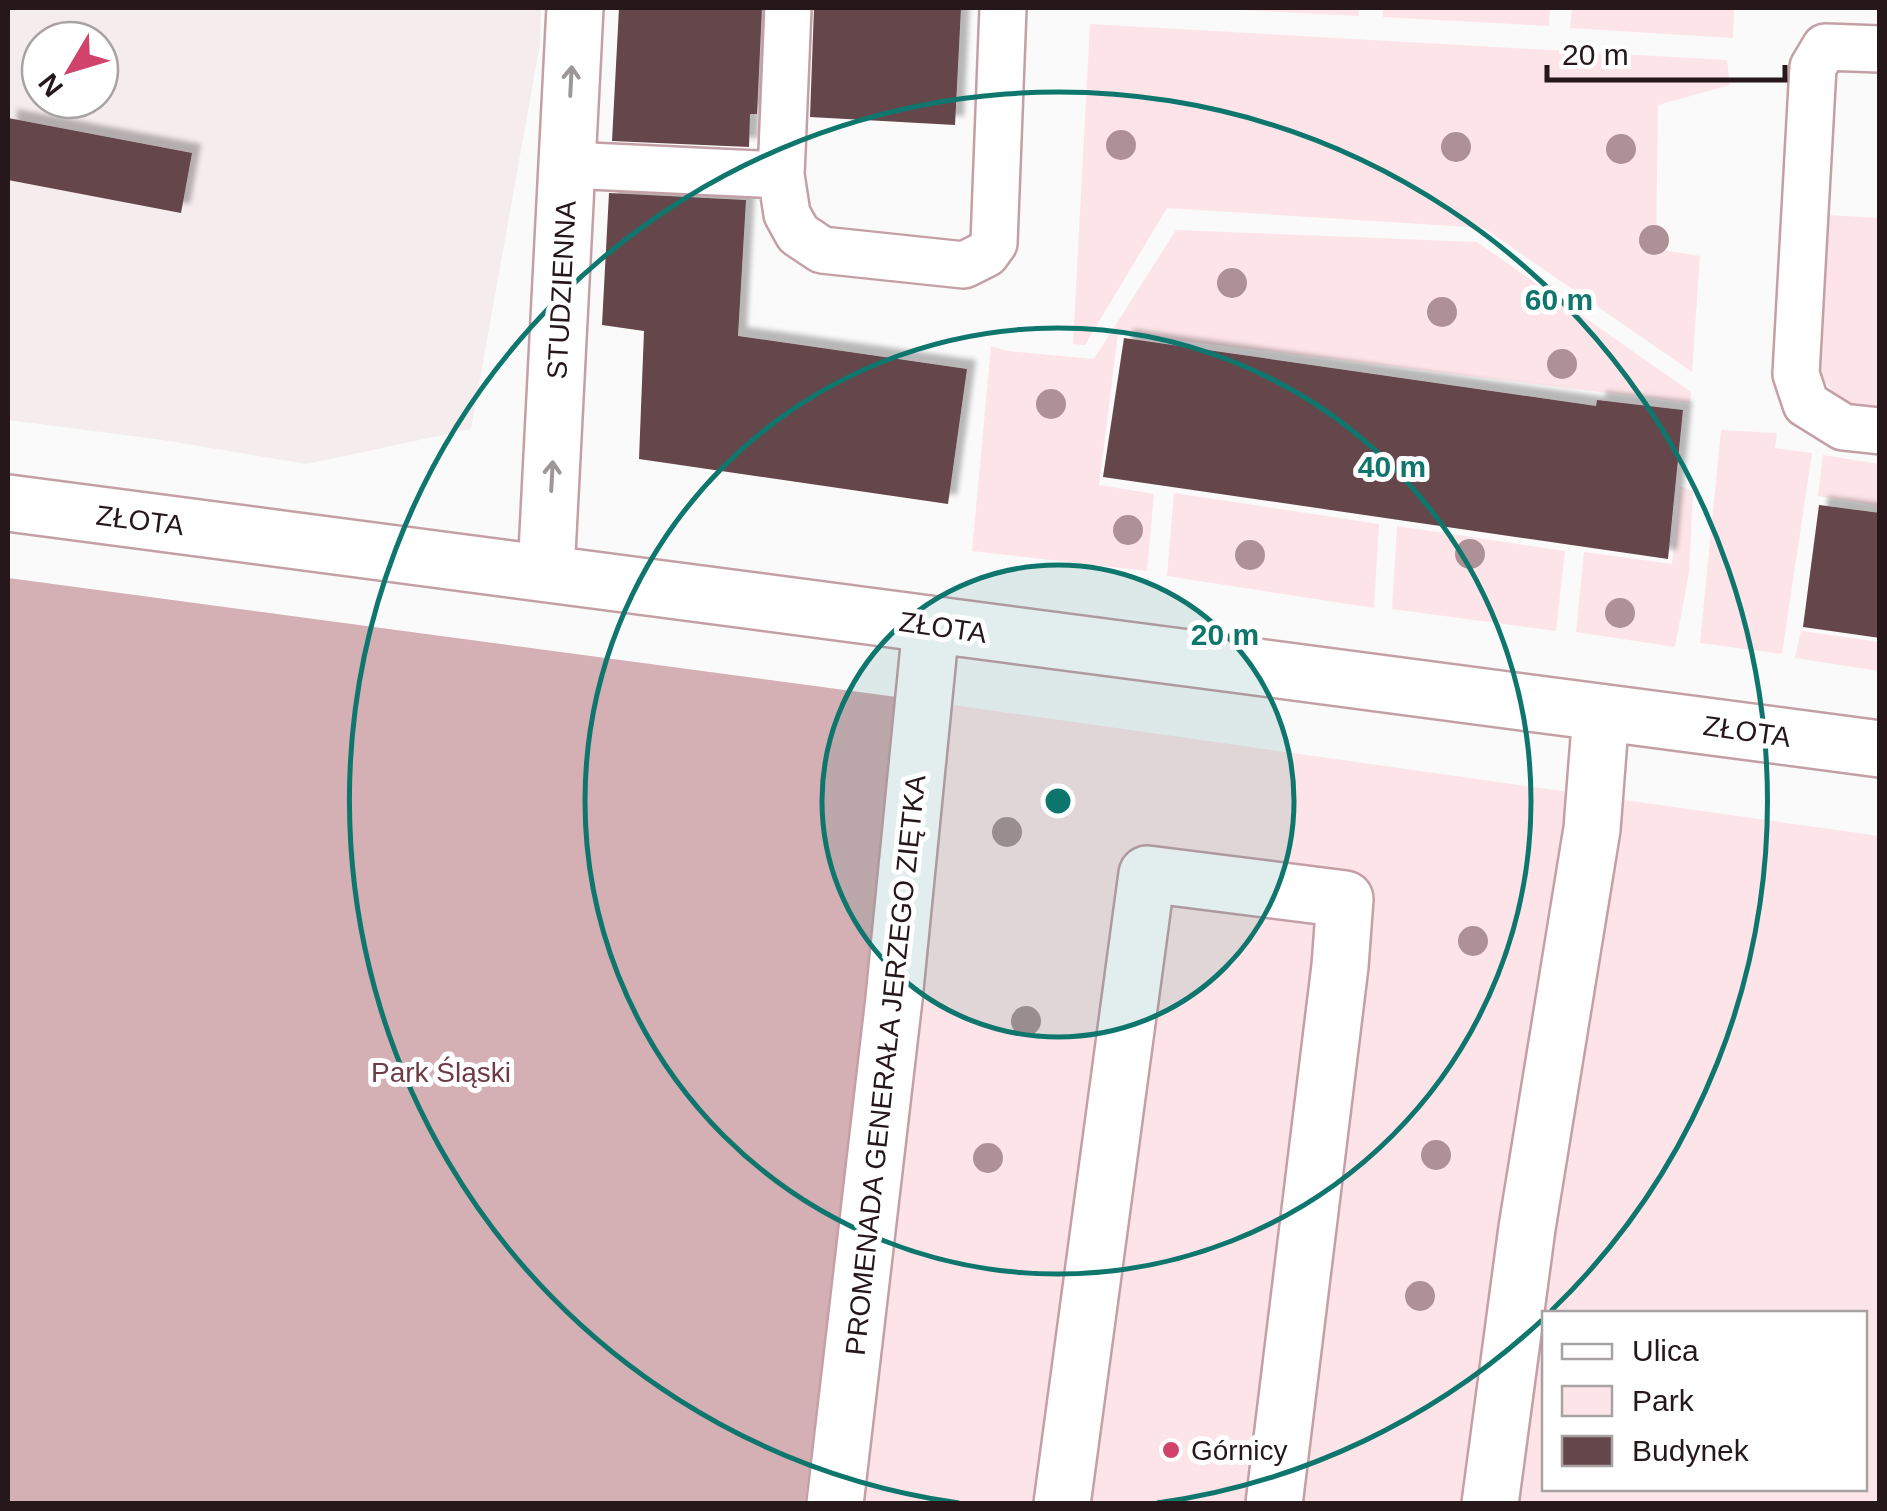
<svg xmlns="http://www.w3.org/2000/svg" width="1887" height="1511" viewBox="0 0 1887 1511" font-family="Helvetica,sans-serif">
<style>
.built{fill:#f5eced;fill-rule:evenodd}
.green{fill:#fde4e8;fill-rule:evenodd}
.forest{fill:#d4afb4}
.building{fill:#65464b;filter:url(#shadow)}
.lines{fill:none;stroke-linecap:round;stroke-linejoin:round}
.service-casing{stroke:#c4a0a6;stroke-width:50}
.pedestrian-casing{stroke:#c4a0a6;stroke-width:60}
.minor-casing{stroke:#c4a0a6;stroke-width:60}
.tertiary-casing{stroke:#c4a0a6;stroke-width:60}
.service{stroke:#fff;stroke-width:45}
.pedestrian{stroke:#fff;stroke-width:55}
.minor{stroke:#fff;stroke-width:55}
.tertiary{stroke:#fff;stroke-width:55}
.tree{fill:#ad9196}
.oneway{stroke:#9d9798}
.ring{fill:none;stroke:#0f766e;stroke-width:5}
.poi-dot{fill:#d1436a;stroke:#fff;stroke-width:4}
.labels{text-anchor:middle;stroke-width:10;stroke-linejoin:round;paint-order:stroke}
.street-label{font-size:28px;fill:#25171a;stroke:#fff}
.park-label{font-size:28px;fill:#6e3b45;stroke:#fff}
.poi-label{font-size:28px;fill:#25171a;stroke:#fff;text-anchor:start}
.centre{fill:#0f766e;stroke:#fff;stroke-width:5}
.ring-label{font-size:30px;text-anchor:middle;font-weight:bold;fill:#0f766e;stroke:#fff;stroke-width:10;stroke-linejoin:round;paint-order:stroke}
</style>
<defs>
<filter id="shadow"><feDropShadow dx="9" dy="-9" stdDeviation="2.5" flood-color="#0004"/></filter>
</defs>
<rect width="100%" height="100%" fill="#fafafa"/>
<!-- built -->
<path class="built" d="M 8,8 L 541,8 L 540,44 L 471,429 L 307,464 L 163,440 L 8,420 ZM 40,40 L 100,40 L 100,100 L 40,100 Z"/>
<!-- green -->
<path class="green" d="M 1203,8 L 1359,8 L 1359,16 Z
M 1383,8 L 1550,8 L 1549,26 L 1383,17 Z
M 1572,8 L 1734,8 L 1733,38 L 1570,28 Z
M 1090,24 L 1727,60 L 1730,85 L 1658,105 L 1656,249 L 1700,256 L 1692,372 L 1484,228 L 1167,208 L 1085,345 L 1073,344 Z
M 1828,215 L 1879,218 L 1879,411 L 1853,407 L 1835,396 L 1819,372 Z
M 1176,230 L 1477,242 L 1691,392 L 1690,403 L 1118,333 L 1099,485 L 1154,494 L 1147,571 L 972,551 L 991,346 L 1007,351 L 1094,359 Z
M 1721,430 L 1777,433 L 1775,448 L 1812,453 L 1782,654 L 1700,643 Z
M 1823,455 L 1879,464 L 1879,506 L 1818,496 Z
M 1680,486 L 1693,491 L 1689,573 L 1675,647 L 1576,632 L 1584,552 L 1672,564 Z
M 1174,493 L 1379,524 L 1374,608 L 1167,576 Z
M 1397,526 L 1565,551 L 1556,631 L 1392,609 Z
M 8,578 L 904,698 L 1879,836 L 1879,1503 L 8,1503 ZM 1544,1314 L 1864,1314 L 1864,1488 L 1544,1488 Z
M 1801,631 L 1879,642 L 1879,671 L 1795,658 Z"/>
<!-- forest -->
<path class="forest" d="M 8,578 L 904,698 L 805,1503 L 8,1504 Z"/>
<!-- building -->
<path class="building" d="M 619,8 L 762,8 L 757,114 L 750,114 L 749,147 L 612,141 Z
M 814,8 L 961,8 L 955,125 L 810,117 Z
M 8,118 L 192,153 L 181,213 L 8,180 Z
M 609,193 L 746,200 L 738,336 L 967,369 L 948,504 L 639,459 L 644,331 L 602,325 Z
M 1124,338 L 1596,406 L 1597,400 L 1683,410 L 1668,559 L 1103,477 Z
M 1819,505 L 1880,513 L 1880,638 L 1803,627 Z"/>
<g class="lines">
<defs>
<path id="service" d="M 788,8 L 781,175 L 787,214 L 798,234 L 822,250 L 964,265 L 986,254 L 994,243 L 1003,8
M 1880,49 L 1825,47 L 1813,67 L 1796,374 L 1806,404 L 1843,427 L 1880,431
M 568,165 L 781,175"/>
<path id="pedestrian" d="M 835,1504 L 894,999 L 931,626
M 1062,1504 L 1147,874 L 1345,899 L 1340,966 L 1274,1504
M 1490,1504 L 1527,1228 L 1592,829 L 1601,713"/>
<path id="minor" d="M 546,573 L 575,8"/>
<path id="tertiary" d="M 8,503 L 1880,749"/>
</defs>
<!-- service casing -->
<use href="#service" class="service-casing"/>
<!-- pedestrian casing -->
<use href="#pedestrian" class="pedestrian-casing"/>
<!-- minor casing -->
<use href="#minor" class="minor-casing"/>
<!-- tertiary casing -->
<use href="#tertiary" class="tertiary-casing"/>
<!-- service -->
<use href="#service" class="service"/>
<!-- pedestrian -->
<use href="#pedestrian" class="pedestrian"/>
<!-- minor -->
<use href="#minor" class="minor"/>
<!-- tertiary -->
<use href="#tertiary" class="tertiary"/>
</g>
<!-- trees -->
<g class="tree">
<circle cx="1121" cy="145" r="15"/>
<circle cx="1456" cy="147" r="15"/>
<circle cx="1621" cy="149" r="15"/>
<circle cx="1654" cy="240" r="15"/>
<circle cx="1232" cy="283" r="15"/>
<circle cx="1442" cy="312" r="15"/>
<circle cx="1562" cy="364" r="15"/>
<circle cx="1051" cy="404" r="15"/>
<circle cx="1128" cy="530" r="15"/>
<circle cx="1470" cy="554" r="15"/>
<circle cx="1250" cy="555" r="15"/>
<circle cx="1620" cy="613" r="15"/>
<circle cx="1007" cy="832" r="15"/>
<circle cx="1473" cy="941" r="15"/>
<circle cx="1026" cy="1021" r="15"/>
<circle cx="1436" cy="1155" r="15"/>
<circle cx="988" cy="1158" r="15"/>
<circle cx="1420" cy="1296" r="15"/>
</g>
<!-- one-way arrows -->
<defs><path id="oneway-shaft" d="M-6 0H5M1.5-3L5.5 0L1.5 3" fill="none" stroke-width="1.6" stroke-linecap="round" stroke-linejoin="round" transform="scale(2.5)"/></defs>
<g class="oneway">
<use href="#oneway-shaft" transform="translate(571 81) rotate(-87)"/>
<use href="#oneway-shaft" transform="translate(552 476) rotate(-87)"/>
</g>
<!-- distance rings -->
<circle cx="1058" cy="801" r="236" fill="#0f766e" fill-opacity=".12"/>
<g class="ring">
<circle cx="1058" cy="801" r="236"/>
<circle cx="1058" cy="801" r="473"/>
<path d="M1542 1320A709 709 0 0 1 1157 1503M959 1503A709 709 0 1 1 1551 1311"/>
</g>
<!-- markers -->
<circle class="poi-dot" cx="1171" cy="1450" r="10"/>
<g class="labels">
<!-- street labels -->
<g class="street-label">
<text transform="translate(561 290) rotate(-87)" y="10">STUDZIENNA</text>
<text transform="translate(140 520) rotate(7)" y="10">ZŁOTA</text>
<text transform="translate(943 627) rotate(8)" y="10">ZŁOTA</text>
<text transform="translate(1747 731) rotate(8)" y="10">ZŁOTA</text>
<text transform="translate(885 1065) rotate(-84)" y="10">PROMENADA GENERAŁA JERZEGO ZIĘTKA</text>
</g>
<!-- park labels -->
<g class="park-label">
<text x="441" y="1082">Park Śląski</text>
</g>
<!-- poi labels -->
<g class="poi-label">
<text x="1191" y="1460">Górnicy</text>
</g>
</g>
<circle cx="1058" cy="801" r="15" class="centre"/>
<g class="ring-label">
<text x="1559" y="310">60 m</text>
<text x="1392" y="477">40 m</text>
<text x="1225" y="645">20 m</text>
</g>
<!-- border -->
<rect width="1887" height="1511" fill="none" stroke="#25171a" stroke-width="20"/>
<!-- legend -->
<rect x="1542" y="1311" width="325" height="180" fill="#ffffff" stroke="#a8a2a3" stroke-width="2.5"/>
<rect x="1562" y="1344" width="50" height="15" fill="#ffffff" stroke="#a8a2a3" stroke-width="2.5"/>
<text x="1632" y="1361" font-size="30" fill="#25171a">Ulica</text>
<rect x="1562" y="1386" width="50" height="30" fill="#fde4e8" stroke="#a8a2a3" stroke-width="2.5"/>
<text x="1632" y="1411" font-size="30" fill="#25171a">Park</text>
<rect x="1562" y="1436" width="50" height="30" fill="#65464b" stroke="#a8a2a3" stroke-width="2.5"/>
<text x="1632" y="1461" font-size="30" fill="#25171a">Budynek</text>
<!-- north arrow -->
<g transform="translate(70 70) rotate(232)"><circle r="48" fill="#ffffff" stroke="#a8a2a3" stroke-width="2.5"/>
<path d="M0-8L18 38L0 25L-18 38Z" fill="#d1436a"/>
<text y="-15" font-size="28" font-weight="bold" text-anchor="middle" fill="#25171a">N</text>
</g>
<!-- scale -->
<path d="M1547 65v15h238v-15" fill="none" stroke="#25171a" stroke-width="5"/>
<text x="1562" y="65" font-size="30" fill="#25171a" stroke="#ffffff" stroke-width="8" paint-order="stroke">20 m</text>
</svg>
